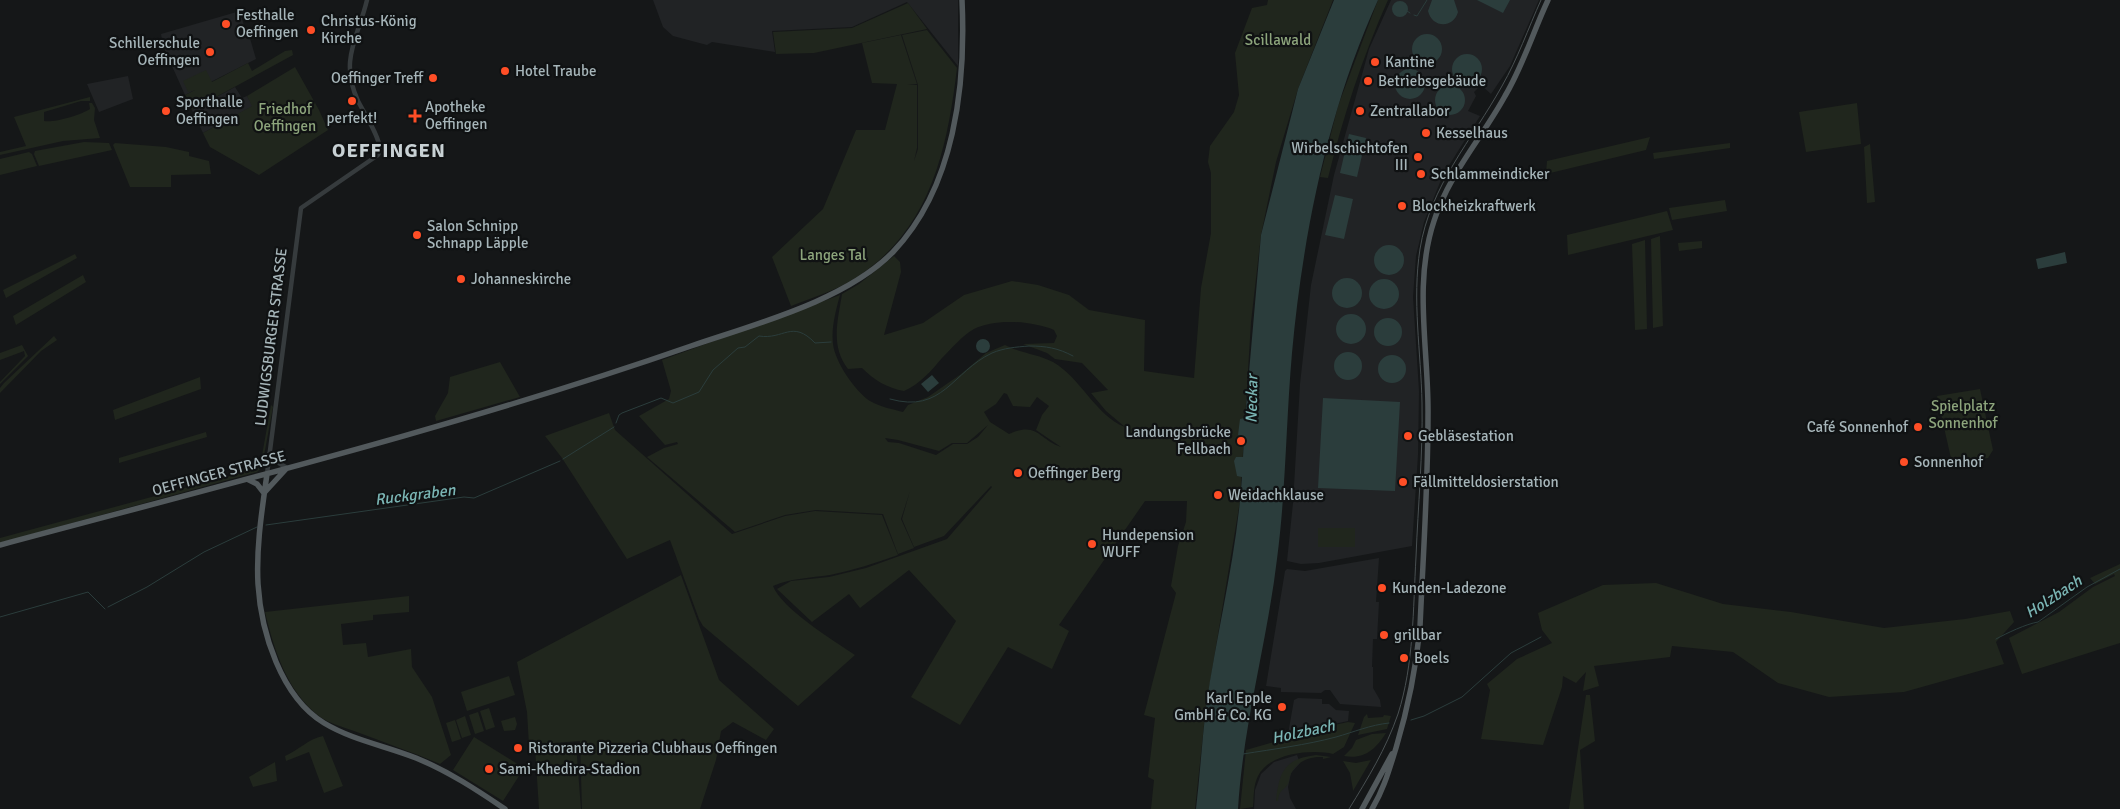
<svg xmlns="http://www.w3.org/2000/svg" width="2120" height="809" viewBox="0 0 2120 809" font-family="Signika,sans-serif">
<style>
.built{fill:#212325}
.green{fill:#20261d;fill-rule:evenodd}
.water{fill:#2b3d3c}
.lines{fill:none;stroke-linecap:round;stroke-linejoin:round}
.stream{stroke:#2b3d3c;stroke-width:1}
.minor{stroke:#363b3d;stroke-width:4.5}
.major{stroke:#52595c;stroke-width:5.5}
.tram{stroke:#495052;stroke-width:1}
.poi-dot{fill:#ff4e26;stroke:#101213;stroke-width:2}
.labels{text-anchor:middle;stroke-width:4.5;stroke-linejoin:round;paint-order:stroke}
.poi-label{font-size:15px;fill:#a6b5b9;stroke:#101213;text-anchor:start}
.park-label{font-size:15px;fill:#8da57c;stroke:#101213}
.street-label{font-size:15px;fill:#a6b5b9;stroke:#101213}
.water-label{font-size:16px;font-style:italic;fill:#7bb6b5;stroke:#101213}
.district-label{font-size:20px;font-weight:bold;letter-spacing:1px;fill:#c8d1d4;stroke:#101213}
</style>
<rect width="100%" height="100%" fill="#151718"/>
<!-- built -->
<path class="built" d="M 653,0 L 958,0 L 958,66 L 907,2 L 852,27 L 772,31 L 775,52 L 712,42 L 707,45 L 673,36 L 663,27 Z
M 1391,0 L 1539,0 L 1510,66 L 1491,94 L 1481,85 L 1474,92 L 1476,96 L 1468,111 L 1480,116 L 1443,175 L 1424,222 L 1416,256 L 1413,297 L 1419,391 L 1418,455 L 1412,546 L 1319,563 L 1301,564 L 1287,561 L 1293,503 L 1300,384 L 1311,285 L 1334,175 L 1363,71 L 1369,49 Z
M 240,11 L 244,26 L 247,28 L 256,59 L 185,95 L 163,46 L 161,34 Z
M 128,76 L 133,99 L 99,112 L 87,84 Z
M 235,87 L 242,98 L 247,96 L 253,106 L 203,133 L 192,110 Z
M 1379,558 L 1376,602 L 1379,602 L 1377,639 L 1373,639 L 1372,667 L 1373,667 L 1373,688 L 1380,700 L 1381,707 L 1340,704 L 1330,690 L 1325,690 L 1321,693 L 1281,692 L 1281,688 L 1266,686 L 1285,571 L 1287,569 L 1305,571 Z
M 1298,698 L 1322,699 L 1322,704 L 1329,704 L 1336,710 L 1349,711 L 1348,721 L 1288,734 L 1294,700 Z
M 1297,755 L 1300,763 L 1291,773 L 1288,787 L 1290,798 L 1296,809 L 1254,809 L 1255,790 L 1261,774 L 1274,762 Z"/>
<!-- green -->
<path class="green" d="M 1268,0 L 1333,0 L 1298,89 L 1276,162 L 1261,235 L 1251,322 L 1240,501 L 1206,707 L 1195,809 L 1151,809 L 1154,780 L 1148,777 L 1155,718 L 1144,715 L 1176,593 L 1171,586 L 1178,546 L 1186,522 L 1187,501 L 1145,501 L 1059,625 L 1069,631 L 1052,669 L 1008,647 L 960,725 L 911,697 L 956,621 L 909,570 L 860,608 L 849,594 L 812,622 L 777,589 L 791,581 L 829,577 L 866,568 L 947,539 L 992,487 L 991,486 L 944,536 L 914,547 L 902,519 L 910,491 L 901,519 L 914,548 L 898,554 L 883,514 L 816,510 L 785,515 L 735,532 L 647,457 L 664,448 L 678,444 L 677,442 L 665,445 L 639,416 L 669,399 L 671,391 L 662,360 L 840,295 C 836,310 831,328 833,344 C 835,362 855,391 870,401 C 880,407 892,409 903,412 L 908,405 L 928,397 L 961,374 L 986,353 L 1005,345 C 1020,353 1038,354 1053,362 C 1081,378 1096,416 1125,427 L 1106,411 L 1091,393 L 1108,390 L 1082,363 L 1055,359 L 1047,353 L 1023,344 L 1054,343 L 1057,336 L 1054,330 C 1032,321 995,318 974,329 C 962,336 952,348 942,358 C 932,370 919,385 904,391 C 887,388 874,380 862,368 L 848,369 C 830,346 838,320 842,294 L 859,284 L 894,256 L 900,262 L 901,272 L 884,335 L 923,323 L 964,295 L 1012,281 L 1038,285 L 1069,295 L 1089,310 L 1145,320 L 1144,371 L 1194,378 L 1201,288 L 1211,233 L 1211,173 L 1208,162 L 1210,146 L 1234,112 L 1239,95 L 1235,53 L 1252,8 L 1267,5 ZM 1004,393 L 1007,394 L 1013,406 L 1030,407 L 1037,397 L 1049,406 L 1042,415 L 1036,430 L 1061,447 C 1039,440 1038,421 1009,434 L 990,422 L 984,412 L 996,404 ZM 988,425 L 978,437 L 967,444 L 953,444 L 936,455 L 899,443 L 888,442 L 885,438 L 898,440 L 939,451 L 952,443 L 967,443 Z
M 1378,0 L 1388,0 C 1362,58 1343,117 1328,178 L 1320,177 L 1338,106 Z
M 908,3 L 927,29 L 814,53 L 776,54 L 773,32 L 852,28 Z
M 927,30 L 957,68 C 947,151 930,231 854,279 C 834,291 812,298 791,306 L 772,257 L 823,209 L 856,130 L 885,130 L 897,84 L 872,83 L 862,43 L 901,35 L 917,84 L 907,84 L 917,85 L 917,148 L 914,161 L 918,149 L 918,85 L 902,35 Z
M 292,50 L 293,55 L 192,110 L 185,95 L 195,90 L 188,92 L 183,81 L 206,70 L 212,82 L 248,63 L 252,71 L 285,51 Z
M 295,67 L 319,110 L 328,130 L 259,175 L 210,147 L 203,133 L 252,106 L 247,96 Z
M 90,97 L 90,101 L 81,101 L 44,112 L 44,121 C 54,123 81,115 90,109 L 89,103 L 92,103 L 95,108 L 94,120 L 100,138 L 63,141 L 0,155 L 0,152 L 26,146 L 14,117 Z
M 1857,103 L 1861,144 L 1806,152 L 1799,112 Z
M 1650,137 L 1646,150 L 1546,174 L 1547,161 Z
M 84,142 L 109,143 L 112,150 L 39,166 L 34,154 L 35,151 Z
M 115,143 L 166,147 L 189,152 L 189,156 L 209,161 L 211,174 L 171,175 L 171,187 L 130,187 L 113,145 Z
M 1730,143 L 1730,148 L 1654,159 L 1653,153 Z
M 1870,144 L 1875,202 L 1867,203 L 1864,147 Z
M 29,152 L 32,154 L 37,166 L 0,175 L 0,159 Z
M 1725,200 L 1727,211 L 1672,220 L 1669,208 Z
M 1667,211 L 1673,230 L 1568,255 L 1567,235 Z
M 1660,236 L 1663,326 L 1653,328 L 1651,239 Z
M 1645,240 L 1647,329 L 1635,330 L 1632,244 Z
M 1702,241 L 1702,248 L 1679,251 L 1678,243 Z
M 75,254 L 77,258 L 6,298 L 3,290 Z
M 83,275 L 86,282 L 16,325 L 13,316 Z
M 54,336 L 57,340 L 41,351 L 0,393 L 0,388 L 4,383 Z
M 22,345 L 28,356 L 0,384 L 0,382 L 25,356 L 24,351 L 0,360 L 0,353 Z
M 500,362 L 520,397 L 436,421 L 435,416 L 448,393 L 450,377 Z
M 200,377 L 201,389 L 115,420 L 113,410 Z
M 1980,389 L 1993,450 L 1988,458 L 1952,463 L 1937,396 Z
M 271,405 L 273,407 L 263,461 L 261,468 L 257,472 L 0,543 L 0,538 L 255,469 L 261,461 Z
M 609,413 L 615,430 L 732,534 L 785,516 L 815,511 L 882,515 L 898,555 C 876,563 853,570 830,575 C 810,578 792,578 773,586 C 782,609 833,640 855,655 L 798,706 L 703,626 L 699,619 L 670,540 L 627,559 L 562,458 L 545,436 Z
M 206,432 L 207,437 L 119,463 L 119,458 Z
M 1318,528 L 1355,528 L 1355,547 L 1318,547 Z
M 2120,564 L 2120,643 L 2022,674 L 2009,638 L 2059,612 L 2093,587 L 2115,576 L 2114,574 L 2095,584 L 2090,578 Z
M 681,575 L 719,680 L 774,729 L 766,740 L 733,722 L 721,731 L 716,760 L 700,809 L 582,809 L 580,741 L 529,745 L 527,712 L 517,662 Z
M 1656,583 L 1723,604 L 1791,612 L 1884,628 L 1965,619 L 2010,611 L 2014,622 L 1996,642 L 2004,664 L 1904,692 L 1829,697 L 1778,683 L 1733,652 L 1672,646 L 1670,657 L 1594,666 L 1599,686 L 1583,691 L 1586,672 L 1576,683 L 1563,676 L 1562,687 L 1543,745 L 1481,739 L 1490,690 L 1487,684 L 1517,659 L 1552,643 L 1542,630 L 1538,613 L 1603,585 Z
M 409,596 L 409,612 L 373,615 L 373,620 L 341,624 L 343,645 L 366,643 L 368,657 L 411,649 L 412,667 L 432,697 L 451,755 L 440,764 C 412,752 383,742 354,731 C 343,727 328,723 319,716 C 287,691 274,650 265,612 Z
M 509,676 L 515,695 L 467,711 L 461,692 Z
M 1586,695 L 1590,695 L 1595,741 L 1580,750 L 1584,809 L 1569,809 Z
M 489,708 L 495,727 L 486,730 L 480,711 Z
M 478,712 L 484,731 L 475,734 L 469,715 Z
M 1367,714 L 1368,718 L 1383,717 L 1384,715 L 1391,716 L 1387,729 L 1358,735 L 1364,717 Z
M 465,716 L 471,735 L 462,738 L 456,720 Z
M 515,717 L 517,724 L 515,730 L 504,731 L 501,721 Z
M 455,720 L 461,739 L 452,742 L 446,723 Z
M 1348,722 L 1355,723 L 1344,747 L 1333,754 C 1312,749 1269,753 1258,776 C 1253,786 1254,796 1253,807 L 1240,809 L 1246,750 L 1288,738 L 1289,735 Z
M 1386,733 C 1376,749 1364,760 1344,756 L 1352,748 L 1356,740 L 1372,734 Z
M 323,736 L 343,786 L 324,793 L 309,752 L 286,761 L 285,756 C 299,750 308,739 323,736 Z
M 474,737 L 524,768 L 503,801 L 453,770 Z
M 576,744 L 581,809 L 539,809 L 535,747 Z
M 1316,755 L 1331,757 L 1323,759 L 1323,757 C 1309,756 1295,762 1290,776 C 1289,779 1289,782 1288,784 C 1283,792 1279,789 1278,801 L 1276,801 C 1279,771 1285,759 1316,755 Z
M 1371,760 L 1353,791 L 1353,790 L 1350,773 L 1343,761 L 1356,763 Z
M 275,762 L 277,781 L 253,787 L 249,777 Z"/>
<!-- water -->
<path class="water" d="M 1334,0 L 1378,0 C 1328,110 1303,233 1292,353 C 1286,421 1286,491 1277,559 C 1267,643 1243,725 1238,809 L 1196,809 C 1200,775 1202,741 1206,707 C 1217,630 1237,555 1242,477 L 1237,476 L 1234,461 L 1236,457 L 1243,457 L 1244,438 L 1238,435 L 1240,419 L 1245,418 L 1261,235 L 1298,89 Z
M 1432,0 L 1454,0 L 1458,12 C 1453,29 1432,28 1428,11 Z
M 1477,0 L 1510,0 L 1503,13 Z
M1392 9a8 8 0 1 1 16 0a8 8 0 1 1-16 0Z
M1412 49a15 15 0 1 1 30 0a15 15 0 1 1-30 0Z
M1452 69a15 15 0 1 1 30 0a15 15 0 1 1-30 0Z
M1395 84a15 15 0 1 1 30 0a15 15 0 1 1-30 0Z
M1435 100a15 15 0 1 1 30 0a15 15 0 1 1-30 0Z
M 1349,134 L 1366,138 L 1357,177 L 1340,173 Z
M 1335,195 L 1353,199 L 1344,239 L 1325,235 Z
M1374 260a15 15 0 1 1 30 0a15 15 0 1 1-30 0Z
M 2065,252 L 2067,263 L 2038,269 L 2036,259 Z
M1332 293a15 15 0 1 1 30 0a15 15 0 1 1-30 0Z
M1369 294a15 15 0 1 1 30 0a15 15 0 1 1-30 0Z
M1336 329a15 15 0 1 1 30 0a15 15 0 1 1-30 0Z
M1374 332a14 14 0 1 1 28 0a14 14 0 1 1-28 0Z
M976 346a7 7 0 1 1 14 0a7 7 0 1 1-14 0Z
M1334 366a14 14 0 1 1 28 0a14 14 0 1 1-28 0Z
M1378 369a14 14 0 1 1 28 0a14 14 0 1 1-28 0Z
M 932,375 L 939,383 L 928,392 L 921,384 Z
M 1323,398 L 1400,402 L 1395,491 L 1318,488 Z"/>
<g class="lines">
<!-- stream -->
<path class="stream" d="M 1407,11 L 1410,13
M 1414,15 L 1417,16 L 1427,0
M 890,399 C 943,414 952,372 992,353 C 1004,348 1016,347 1029,346 C 1046,346 1058,348 1073,356
M 616,423 L 619,415 L 622,413 L 661,398 L 673,403 L 699,392 L 713,370 L 738,348 L 745,347 L 759,336 C 784,340 792,319 815,343 L 831,342
M 563,459 L 614,427
M 266,525 L 464,497 L 474,498 L 560,461
M 108,607 L 147,587 L 204,552 L 257,527
M 0,617 L 88,592 L 105,609
M 1996,639 C 2007,633 2026,624 2038,622 L 2087,587 L 2120,569
M 1411,720 L 1424,716 L 1462,697 L 1511,653 L 1541,637
M 1243,754 C 1274,749 1306,745 1336,737 C 1354,732 1370,725 1389,723"/>
<!-- minor -->
<path class="minor" d="M 269,454 L 274,460 L 287,468
M 267,474 L 301,208 L 378,155 L 380,150 C 380,137 364,113 358,101 C 339,60 358,38 367,0"/>
<!-- major -->
<path class="major" d="M 267,474 C 262,510 256,547 258,584 C 261,632 281,697 324,723 C 352,740 386,746 416,758 C 448,771 477,790 505,809
M 247,479 L 257,484 L 264,493
M 264,493 L 286,469
M 0,545 C 231,483 464,425 691,346 C 755,324 845,301 893,252 C 955,187 966,85 962,0
M 1362,809 L 1392,754
M 1372,809 C 1384,789 1389,770 1396,748 C 1408,708 1416,669 1420,627 C 1423,557 1428,486 1428,416 C 1429,351 1413,284 1434,221 C 1449,174 1482,138 1505,96 C 1523,66 1533,32 1548,0"/>
<!-- tram -->
<path class="tram" d="M 1349,809 C 1368,778 1386,749 1398,714 C 1414,664 1413,609 1416,557 C 1418,506 1423,454 1422,403 C 1421,352 1412,300 1420,249 C 1430,186 1472,140 1502,86 C 1518,58 1528,29 1541,0"/>
</g>
<!-- markers -->
<g class="poi-dot">
<circle cx="226" cy="24" r="5"/>
<circle cx="311" cy="30" r="5"/>
<circle cx="210" cy="52" r="5"/>
<circle cx="1375" cy="62" r="5"/>
<circle cx="505" cy="71" r="5"/>
<circle cx="433" cy="78" r="5"/>
<circle cx="1368" cy="81" r="5"/>
<circle cx="352" cy="101" r="5"/>
<circle cx="166" cy="111" r="5"/>
<circle cx="1360" cy="111" r="5"/>
<path d="M412.5 108.5h5v5h5v5h-5v5h-5v-5h-5v-5h5z"/>
<circle cx="1426" cy="133" r="5"/>
<circle cx="1418" cy="157" r="5"/>
<circle cx="1421" cy="174" r="5"/>
<circle cx="1402" cy="206" r="5"/>
<circle cx="417" cy="235" r="5"/>
<circle cx="461" cy="279" r="5"/>
<circle cx="1918" cy="427" r="5"/>
<circle cx="1408" cy="436" r="5"/>
<circle cx="1241" cy="441" r="5"/>
<circle cx="1904" cy="462" r="5"/>
<circle cx="1018" cy="473" r="5"/>
<circle cx="1403" cy="482" r="5"/>
<circle cx="1218" cy="495" r="5"/>
<circle cx="1092" cy="544" r="5"/>
<circle cx="1382" cy="588" r="5"/>
<circle cx="1384" cy="635" r="5"/>
<circle cx="1404" cy="658" r="5"/>
<circle cx="1282" cy="707" r="5"/>
<circle cx="518" cy="748" r="5"/>
<circle cx="489" cy="769" r="5"/>
</g>
<g class="labels">
<!-- poi labels -->
<g class="poi-label">
<text x="236" y="20">Festhalle<tspan x="236" dy="17">Oeffingen</tspan></text>
<text x="321" y="26">Christus-König<tspan x="321" dy="17">Kirche</tspan></text>
<text x="200" y="48" text-anchor="end">Schillerschule<tspan x="200" dy="17">Oeffingen</tspan></text>
<text x="1385" y="67">Kantine</text>
<text x="515" y="76">Hotel Traube</text>
<text x="423" y="83" text-anchor="end">Oeffinger Treff</text>
<text x="1378" y="86">Betriebsgebäude</text>
<text x="176" y="107">Sporthalle<tspan x="176" dy="17">Oeffingen</tspan></text>
<text x="425" y="112">Apotheke<tspan x="425" dy="17">Oeffingen</tspan></text>
<text x="1370" y="116">Zentrallabor</text>
<text x="352" y="123" text-anchor="middle">perfekt!</text>
<text x="1436" y="138">Kesselhaus</text>
<text x="1408" y="153" text-anchor="end">Wirbelschichtofen<tspan x="1408" dy="17">III</tspan></text>
<text x="1431" y="179">Schlammeindicker</text>
<text x="1412" y="211">Blockheizkraftwerk</text>
<text x="427" y="231">Salon Schnipp<tspan x="427" dy="17">Schnapp Läpple</tspan></text>
<text x="471" y="284">Johanneskirche</text>
<text x="1908" y="432" text-anchor="end">Café Sonnenhof</text>
<text x="1231" y="437" text-anchor="end">Landungsbrücke<tspan x="1231" dy="17">Fellbach</tspan></text>
<text x="1418" y="441">Gebläsestation</text>
<text x="1914" y="467">Sonnenhof</text>
<text x="1028" y="478">Oeffinger Berg</text>
<text x="1413" y="487">Fällmitteldosierstation</text>
<text x="1228" y="500">Weidachklause</text>
<text x="1102" y="540">Hundepension<tspan x="1102" dy="17">WUFF</tspan></text>
<text x="1392" y="593">Kunden-Ladezone</text>
<text x="1394" y="640">grillbar</text>
<text x="1414" y="663">Boels</text>
<text x="1272" y="703" text-anchor="end">Karl Epple<tspan x="1272" dy="17">GmbH &amp; Co. KG</tspan></text>
<text x="528" y="753">Ristorante Pizzeria Clubhaus Oeffingen</text>
<text x="499" y="774">Sami-Khedira-Stadion</text>
</g>
<!-- park labels -->
<g class="park-label">
<text x="1278" y="45">Scillawald</text>
<text x="285" y="114">Friedhof<tspan x="285" dy="17">Oeffingen</tspan></text>
<text x="833" y="260">Langes Tal</text>
<text x="1963" y="411">Spielplatz<tspan x="1963" dy="17">Sonnenhof</tspan></text>
</g>
<!-- street labels -->
<g class="street-label">
<text transform="translate(271 337) rotate(-83)" y="5">LUDWIGSBURGER STRASSE</text>
<text transform="translate(219 473) rotate(-15)" y="5">OEFFINGER STRASSE</text>
</g>
<!-- water labels -->
<g class="water-label">
<text transform="translate(1251 399) rotate(-89)" y="6">Neckar</text>
<text transform="translate(415 494) rotate(-7)" y="6">Ruckgraben</text>
<text transform="translate(2053 596) rotate(-33)" y="6">Holzbach</text>
<text transform="translate(1303 731) rotate(-12)" y="6">Holzbach</text>
</g>
<!-- district labels -->
<g class="district-label">
<text x="389" y="157">OEFFINGEN</text>
</g>
</g>
</svg>
